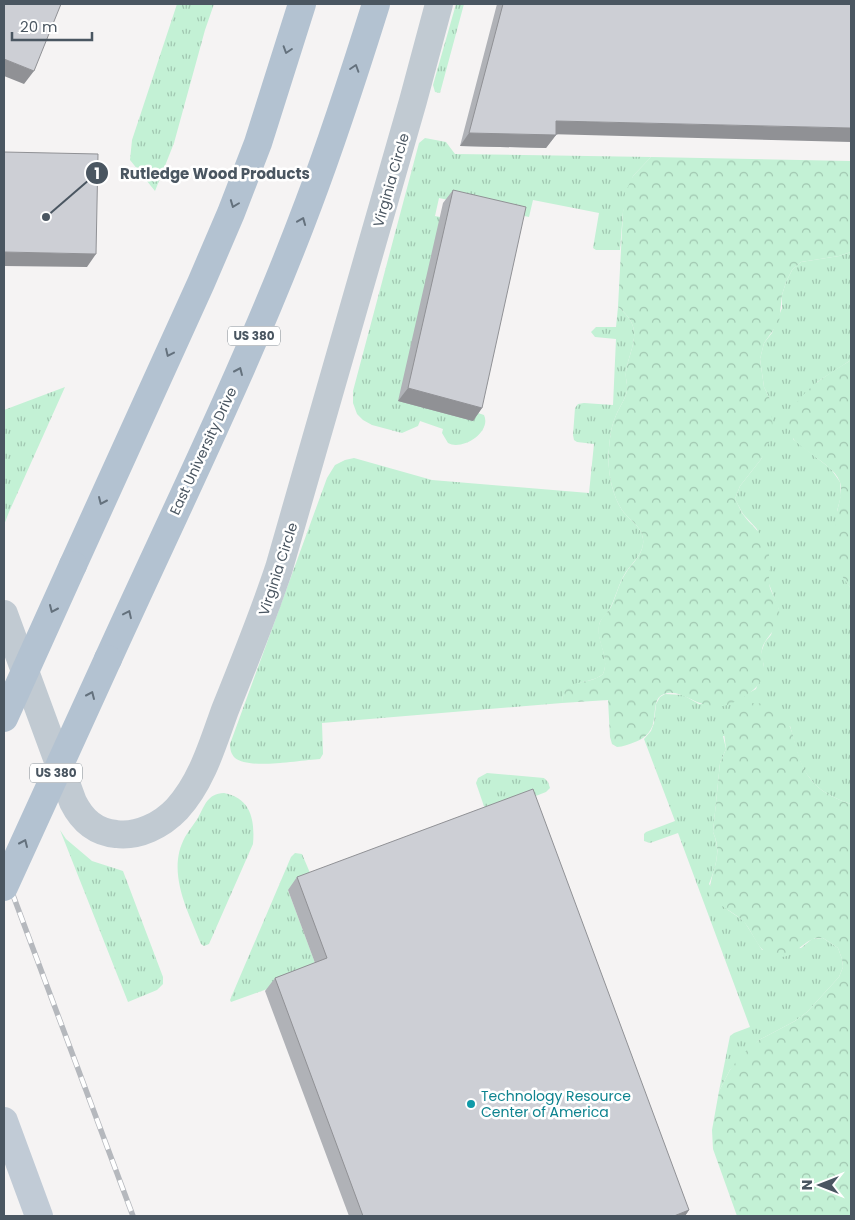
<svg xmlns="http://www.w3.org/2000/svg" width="855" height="1220" viewBox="0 0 855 1220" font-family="Poppins,sans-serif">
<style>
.grass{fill:url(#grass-tufts)}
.forest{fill:url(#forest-crowns)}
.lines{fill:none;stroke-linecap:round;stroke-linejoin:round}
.street{stroke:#c1cad2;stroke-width:28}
.secondary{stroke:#c1cbd6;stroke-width:28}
.primary{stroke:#b3c2d1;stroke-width:28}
.rail-casing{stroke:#b5b8bd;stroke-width:5.5}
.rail{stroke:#fff;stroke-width:4;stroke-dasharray:11;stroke-linecap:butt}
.primary-bridge{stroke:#b3c2d1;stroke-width:28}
.wall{fill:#b0b2b7}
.shaded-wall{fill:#909195}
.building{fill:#cdcfd5;stroke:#909195}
.oneway{stroke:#64717d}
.culture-dot{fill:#0f9aa8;stroke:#fff;stroke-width:2}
.labels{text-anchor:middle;stroke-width:5;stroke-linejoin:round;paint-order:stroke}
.shield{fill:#fff;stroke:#808990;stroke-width:1}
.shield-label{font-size:12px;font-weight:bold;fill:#4a5661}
.street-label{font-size:14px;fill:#4a5661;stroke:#fff}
.culture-label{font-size:14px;fill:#0d838f;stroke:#fff;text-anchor:start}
.leader{fill:none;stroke:#4a5661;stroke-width:2}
.callout-dot{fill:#4a5661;stroke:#fff;stroke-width:2}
.mark-label{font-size:15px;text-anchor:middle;font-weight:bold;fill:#fff}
.callout-label{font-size:15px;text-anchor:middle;font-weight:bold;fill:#4a5661;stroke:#fff;stroke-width:5;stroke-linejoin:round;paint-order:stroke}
</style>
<defs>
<pattern id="grass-tufts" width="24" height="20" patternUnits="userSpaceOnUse" patternTransform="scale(1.25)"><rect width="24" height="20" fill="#c3f1d5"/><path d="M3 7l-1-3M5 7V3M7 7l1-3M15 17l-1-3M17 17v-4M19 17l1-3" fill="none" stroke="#a0c6b0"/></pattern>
<pattern id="forest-crowns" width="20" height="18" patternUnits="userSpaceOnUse" patternTransform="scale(1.25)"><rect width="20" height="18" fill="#c3f1d5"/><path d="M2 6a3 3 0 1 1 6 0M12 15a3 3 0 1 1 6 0" fill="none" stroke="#a0c6b0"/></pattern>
</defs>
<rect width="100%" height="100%" fill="#f5f3f3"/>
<!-- grass -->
<path class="grass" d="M 177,4 L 214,4 L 205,30 L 174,143 L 155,191 L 130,160 L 132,140 Z
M 456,4 L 464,4 L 440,93 L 435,92 L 433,85 Z
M 425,138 L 446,142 L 455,154 L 651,157 L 633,176 L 623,212 L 620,250 L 596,250 L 593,248 L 599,213 L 533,200 L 529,217 L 439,198 L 435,216 L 440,217 L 475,412 L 484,415 C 492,432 462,451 448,443 L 442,433 L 443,429 L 420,421 L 418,426 L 402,433 L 372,425 L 363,420 L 357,414 L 353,403 L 353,391 L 419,143 Z
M 851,252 L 851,360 L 817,382 L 793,439 L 831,469 L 840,482 L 841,496 L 837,511 L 842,575 L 851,589 L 851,804 C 836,799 818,791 809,777 C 798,764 795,742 790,726 L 723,736 L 726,749 L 720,763 L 713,832 C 721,851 716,866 709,884 L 728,910 L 744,921 L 762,950 L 801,948 L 812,939 L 823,938 L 838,948 L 842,959 L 843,967 L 839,977 L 807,1012 L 795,1021 L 759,1040 L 730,1070 L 719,1091 L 730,1036 L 734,1033 L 750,1027 L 678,833 L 650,843 L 644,841 L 644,834 L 646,832 L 675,821 L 644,739 L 651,731 L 654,723 L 656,704 L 660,697 L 665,694 L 683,695 L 699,704 L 728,704 L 756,689 L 764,666 L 762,658 L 762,650 L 765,642 L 771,635 L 779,610 L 769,584 L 768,572 L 757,529 L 743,514 L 735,499 L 740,486 L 762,458 L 770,399 L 764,387 L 760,359 L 764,343 L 772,333 L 782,308 L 782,295 L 786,282 L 792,270 L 801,262 L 839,256 Z
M 618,307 C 646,329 630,346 626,372 C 625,379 628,384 627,391 C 625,400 618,409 615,418 C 611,427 610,438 609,448 C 607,468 611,493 622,510 C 630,521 645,528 643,544 C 642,555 632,563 626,572 C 618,584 616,598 609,610 C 607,614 602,618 600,622 C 594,640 611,655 603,674 C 589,686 562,678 562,703 L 322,723 L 323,754 L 320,759 C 300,760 250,770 235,758 C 231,754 230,749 230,744 L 327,478 L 335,465 L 345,460 L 354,458 L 432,480 L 589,493 L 594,444 L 577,442 L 574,440 L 573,435 L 575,408 L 578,404 L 584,403 L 613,405 L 616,339 L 595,337 L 591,332 L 596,327 L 616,327 Z
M 65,387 L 9,512 L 4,525 L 4,410 Z
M 487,773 L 544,778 L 548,782 L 550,788 L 546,792 L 487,815 L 476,783 L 478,778 Z
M 224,793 C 251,798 255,820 253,844 L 209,944 L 204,946 L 201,944 C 188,911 166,872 185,837 C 189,830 194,824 198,818 C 205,805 207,794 224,793 Z
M 60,830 L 66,839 L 92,861 L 123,871 L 163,977 L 163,984 L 157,990 L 128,1002 Z
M 295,853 L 302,854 L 313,880 L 288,890 L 318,971 L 231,1002 L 230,1000 L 291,857 Z"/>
<!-- forest -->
<path class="forest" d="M 651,157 L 851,161 L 851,252 L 839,256 L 801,262 L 792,270 L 786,282 L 782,295 L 779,322 L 764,343 L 760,359 L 764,387 L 770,399 L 773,428 L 770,440 L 762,458 L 740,486 L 735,499 C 738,504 740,509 742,513 C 750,525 762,532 767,546 C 772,559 767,575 770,588 C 773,597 781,606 779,616 C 778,630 765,637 762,649 C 761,656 764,662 764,668 C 764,687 745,697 730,704 C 702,715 683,687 664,694 C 646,701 666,731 635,742 C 629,744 623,747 617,747 L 612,744 L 610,737 L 608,700 L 562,703 C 562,676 588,687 603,674 C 611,655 593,639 600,622 C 602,617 608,612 611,607 C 616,597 618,586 624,576 C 630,565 642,556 643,544 C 645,528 630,521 622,510 C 611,493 607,468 609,448 C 610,438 611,427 615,418 C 618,409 625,400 627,391 C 628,384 625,379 626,372 C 630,346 646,329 618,307 L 623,212 L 625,193 L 633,176 Z
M 851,360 L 851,589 C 848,585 845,580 842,576 C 834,560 835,529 837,512 C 839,502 843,492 840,482 C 835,469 820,461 810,453 C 804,448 796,443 793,438 C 774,404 829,374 851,360 Z
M 753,703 C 801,704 788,749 809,777 C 818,791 836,799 851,804 L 851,1216 L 737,1216 L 713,1149 L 712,1130 L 719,1091 L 730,1070 L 741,1055 L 759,1040 L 795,1021 L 807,1012 L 839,977 L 843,967 L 842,959 L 838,948 L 823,938 C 819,938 815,938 811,940 C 802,944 793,956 782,957 C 758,959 755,932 742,920 C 732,911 720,906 710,897 C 708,872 725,859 713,832 L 720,763 L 726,749 L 723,725 L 729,717 L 740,707 Z"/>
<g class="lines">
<!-- street -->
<path class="street" d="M 4,614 L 73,802 C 82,820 95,832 116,834 C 138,837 162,825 177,809 C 202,782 213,743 225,710 C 244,663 263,616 279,568 L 413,101 L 439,4"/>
<!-- secondary -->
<path class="secondary" d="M 4,1121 L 39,1216"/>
<!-- primary -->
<path class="primary" d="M 73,565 L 201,283 L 231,213 L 258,143 L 302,4
M 108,659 C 176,509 250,360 308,205 C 333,139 355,71 376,4"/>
<defs>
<path id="rail" d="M 4,871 L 133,1216"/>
</defs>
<!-- rail casing -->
<use href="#rail" class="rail-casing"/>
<!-- rail -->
<use href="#rail" class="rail"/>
<!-- primary-bridge -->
<path class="primary-bridge" d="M 4,718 L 73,565
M 4,887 L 108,659"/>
</g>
<!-- wall -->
<path class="wall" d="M 497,4 L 851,4 L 556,135 L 546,148 L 460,146 Z
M 453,190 L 482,408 L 473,421 L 398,401 L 443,203 Z
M 297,877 L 689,1210 L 685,1216 L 349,1216 L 265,991 L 275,978 L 315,963 L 288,890 Z"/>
<!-- shaded-wall -->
<path class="shaded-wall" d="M 4,59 L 34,71 L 24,84 L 4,76 Z
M 556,121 L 851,128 L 851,142 L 547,134 Z
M 469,133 L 556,135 L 546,148 L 460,146 Z
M 4,252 L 96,254 L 87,267 L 4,266 Z
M 408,388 L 482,408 L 473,421 L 398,401 Z
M 689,1210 L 685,1216 L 674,1216 Z"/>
<!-- building -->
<path class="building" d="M 4,4 L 61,4 L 34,71 L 4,59 Z
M 503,4 L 851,4 L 851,128 L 556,121 L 556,135 L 469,133 Z
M 4,152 L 98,154 L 96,254 L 4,252 Z
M 453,190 L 526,207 L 482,408 L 408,388 Z
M 533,789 L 689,1210 L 674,1216 L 363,1216 L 275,978 L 327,958 L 297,877 Z"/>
<!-- one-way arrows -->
<defs><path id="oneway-chevron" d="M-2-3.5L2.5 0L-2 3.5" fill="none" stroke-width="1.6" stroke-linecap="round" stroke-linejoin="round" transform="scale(1.25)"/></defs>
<g class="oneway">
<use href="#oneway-chevron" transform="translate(287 50) rotate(108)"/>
<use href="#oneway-chevron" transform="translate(355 68) rotate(-72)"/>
<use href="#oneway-chevron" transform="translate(234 204) rotate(111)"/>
<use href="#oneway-chevron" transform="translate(302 221) rotate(-68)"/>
<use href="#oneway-chevron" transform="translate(169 353) rotate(115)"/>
<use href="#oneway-chevron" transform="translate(239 371) rotate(-66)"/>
<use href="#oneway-chevron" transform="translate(102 501) rotate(114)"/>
<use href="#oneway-chevron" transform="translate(53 609) rotate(114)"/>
<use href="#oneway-chevron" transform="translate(128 614) rotate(-65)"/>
<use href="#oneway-chevron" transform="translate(91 695) rotate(-66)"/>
<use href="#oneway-chevron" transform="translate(24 843) rotate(-66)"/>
</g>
<!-- markers -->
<circle class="culture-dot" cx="471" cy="1104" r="5"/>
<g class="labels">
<!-- shield labels -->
<g class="shield">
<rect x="228" y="326.5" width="52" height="19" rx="4"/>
<rect x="30" y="763.5" width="52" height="19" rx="4"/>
</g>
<g class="shield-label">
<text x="254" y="340">US 380</text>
<text x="56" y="777">US 380</text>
</g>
<!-- street labels -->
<g class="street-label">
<text transform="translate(391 180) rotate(-74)" y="5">Virginia Circle</text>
<text transform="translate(203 451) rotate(-65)" y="5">East University Drive</text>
<text transform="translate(278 569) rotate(-72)" y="5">Virginia Circle</text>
</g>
<!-- culture labels -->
<g class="culture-label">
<text x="481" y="1101">Technology Resource<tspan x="481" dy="16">Center of America</tspan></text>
</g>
</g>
<!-- callouts -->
<path class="leader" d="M46 217L97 173"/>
<g class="callout-dot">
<circle cx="46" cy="217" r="5"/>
<circle cx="97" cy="173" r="12"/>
</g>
<g class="mark-label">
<text x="97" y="179">1</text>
</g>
<g class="callout-label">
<text x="215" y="179">Rutledge Wood Products</text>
</g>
<!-- border -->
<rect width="855" height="1220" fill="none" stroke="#4a5661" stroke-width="10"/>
<!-- north arrow -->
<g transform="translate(820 1185) rotate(270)" stroke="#ffffff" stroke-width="4" paint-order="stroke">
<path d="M0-4L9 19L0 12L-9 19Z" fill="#4a5661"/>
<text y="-8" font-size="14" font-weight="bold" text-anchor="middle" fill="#4a5661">N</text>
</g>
<!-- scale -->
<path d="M12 32v8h80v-8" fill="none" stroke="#4a5661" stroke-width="2.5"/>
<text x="20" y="32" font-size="15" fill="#4a5661" stroke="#ffffff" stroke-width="4" paint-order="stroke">20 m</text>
</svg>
